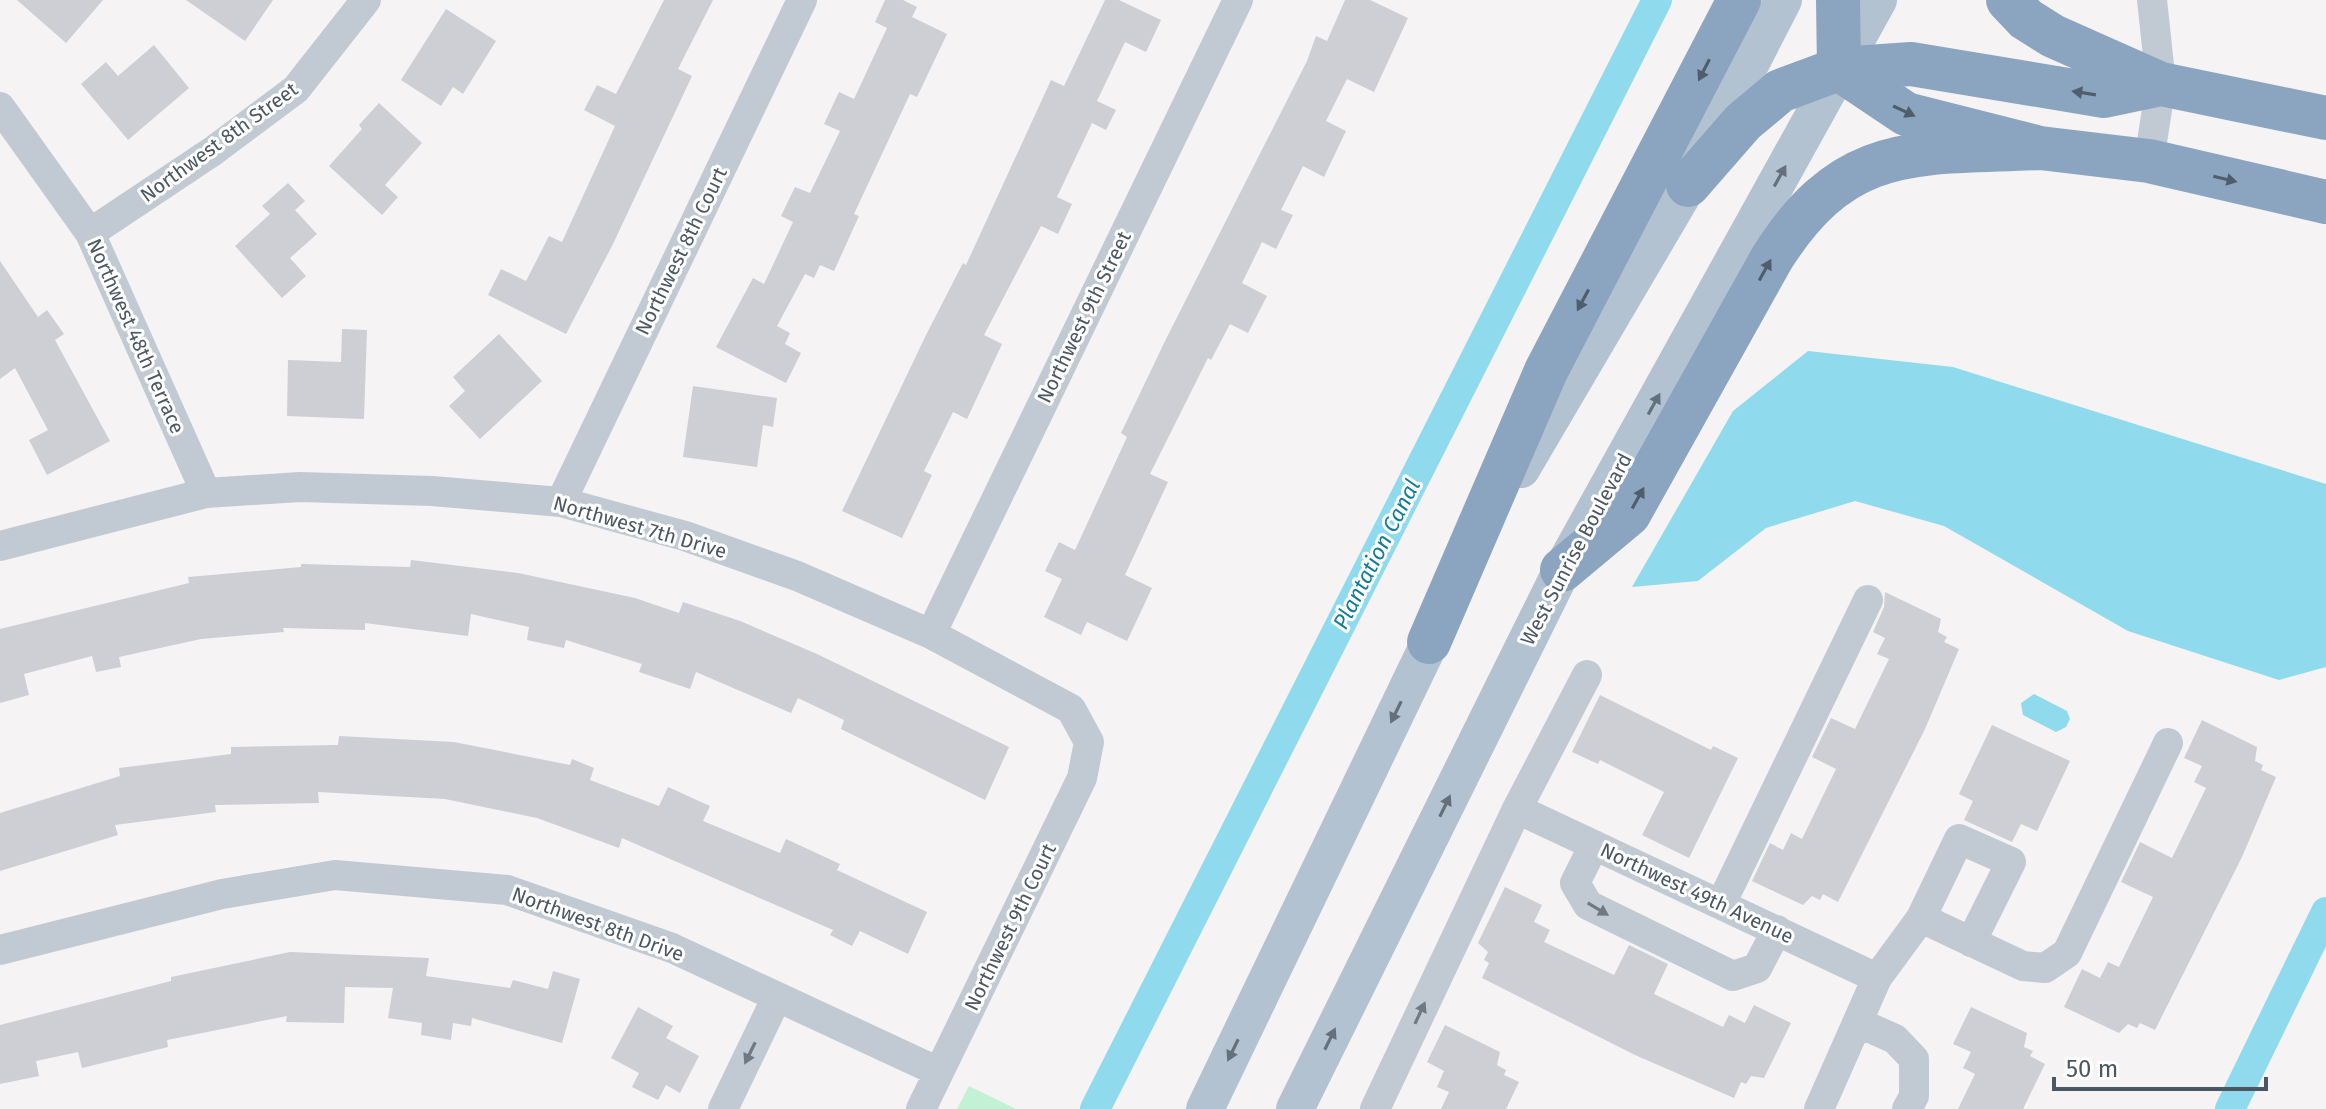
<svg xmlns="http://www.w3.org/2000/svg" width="2326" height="1109" viewBox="0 0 2326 1109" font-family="'Fira Sans',sans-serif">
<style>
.green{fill:#c3f1d5}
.water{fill:#90daee}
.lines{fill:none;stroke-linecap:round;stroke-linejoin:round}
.canal{stroke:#90daee;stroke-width:30}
.building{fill:#cdcfd5}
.minor{stroke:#c1cad2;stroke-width:30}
.major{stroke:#b3c2d1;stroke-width:38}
.highway{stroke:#8ba5c1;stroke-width:44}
.oneway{fill:#505e6b}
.oneway2{fill:#64717d}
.oneway3{fill:#6e7983}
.labels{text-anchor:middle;stroke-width:6;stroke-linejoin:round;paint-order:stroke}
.street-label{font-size:20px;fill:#4a5661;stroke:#fff}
.water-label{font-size:22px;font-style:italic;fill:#0c7c9b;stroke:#fff}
</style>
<rect width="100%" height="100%" fill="#f5f3f3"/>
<!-- green -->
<path class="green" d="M 969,1086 L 1016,1109 L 957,1109 Z"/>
<!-- water -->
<path class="water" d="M 1808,351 L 1953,367 L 2326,484 L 2326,667 L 2279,680 L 2128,631 L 1944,526 L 1855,501 L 1766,528 L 1698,581 L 1632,587 L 1733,411 Z
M 2034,694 L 2067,711 L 2070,719 L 2066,727 L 2056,732 L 2023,715 L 2021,703 Z"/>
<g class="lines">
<!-- canal -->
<path class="canal" d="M 1095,1109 L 1657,0
M 2230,1109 L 2326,912"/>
</g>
<!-- building -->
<path class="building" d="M 17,0 L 103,0 L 66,43 Z
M 186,0 L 273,0 L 245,41 Z
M 664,0 L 713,0 L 678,69 L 692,76 L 613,244 L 566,334 L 488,295 L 501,269 L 526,281 L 549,236 L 562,242 L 615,126 L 584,110 L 597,85 L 616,94 Z
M 885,0 L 903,0 L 917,7 L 912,17 L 947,34 L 917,97 L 910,94 L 854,214 L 859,216 L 834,271 L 820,265 L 814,278 L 805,274 L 777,326 L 790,333 L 785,344 L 801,353 L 786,383 L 716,347 L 753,278 L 764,284 L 793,222 L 781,216 L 795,187 L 810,193 L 840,131 L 824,124 L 839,92 L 854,99 L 887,28 L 875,22 Z
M 1105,0 L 1119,0 L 1161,20 L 1146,52 L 1125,42 L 1097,101 L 1116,110 L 1106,130 L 1092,123 L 1057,197 L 1072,204 L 1058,234 L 1041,226 L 984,335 L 1002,344 L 967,419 L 953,412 L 924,471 L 932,475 L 902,538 L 842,511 L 926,335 L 963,263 L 966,265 L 1051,80 L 1064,86 Z
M 1345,0 L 1370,0 L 1408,18 L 1374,92 L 1347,79 L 1326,121 L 1346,131 L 1324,177 L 1303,166 L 1281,210 L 1293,215 L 1276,249 L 1262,242 L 1242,283 L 1267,296 L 1248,333 L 1230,324 L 1211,360 L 1208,358 L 1150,474 L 1168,482 L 1125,575 L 1152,588 L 1127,641 L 1087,622 L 1081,635 L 1044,617 L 1062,579 L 1045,571 L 1059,542 L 1075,550 L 1127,437 L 1121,433 L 1167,337 L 1307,61 L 1316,36 L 1327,41 Z
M 446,9 L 496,41 L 463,94 L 453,87 L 441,106 L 401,80 Z
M 154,45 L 189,88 L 128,140 L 81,84 L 106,62 L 118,76 Z
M 379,103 L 422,143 L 385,185 L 398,197 L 382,215 L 329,166 L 362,129 L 359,125 Z
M 288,183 L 305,201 L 295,210 L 317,234 L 290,258 L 306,276 L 282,298 L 235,246 L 270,214 L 262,206 Z
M 0,261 L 38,317 L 47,310 L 64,334 L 55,340 L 110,441 L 47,475 L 29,440 L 48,430 L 15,368 L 0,379 Z
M 342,329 L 367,330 L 364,419 L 287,416 L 288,360 L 341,362 Z
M 499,334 L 542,381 L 480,439 L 449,406 L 465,391 L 453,377 Z
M 693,386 L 777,398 L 773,427 L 763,425 L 757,467 L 683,457 Z
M 411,560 L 518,573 L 635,598 L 679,613 L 683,602 L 740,621 L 817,654 L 1009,747 L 985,800 L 841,729 L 844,720 L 798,698 L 791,713 L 696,672 L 690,689 L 639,672 L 642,664 L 566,640 L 564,648 L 527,640 L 529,627 L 471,614 L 468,636 L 365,623 L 365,630 L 283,628 L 284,632 L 201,639 L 119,657 L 121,667 L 96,672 L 92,656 L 24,674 L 29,695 L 0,703 L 0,629 L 189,583 L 188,577 L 301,567 L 301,564 L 410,567 Z
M 1885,592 L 1941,619 L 1938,632 L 1947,637 L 1944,642 L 1959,649 L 1925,729 L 1838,902 L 1823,894 L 1820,900 L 1812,896 L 1803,905 L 1752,881 L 1770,843 L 1783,850 L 1791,833 L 1802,839 L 1836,769 L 1812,757 L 1831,718 L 1855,729 L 1889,659 L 1877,654 L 1885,638 L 1873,632 L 1884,607 Z
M 1600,695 L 1711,750 L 1713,746 L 1738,758 L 1689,858 L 1642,835 L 1664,792 L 1600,760 L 1598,764 L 1572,752 Z
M 2202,720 L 2257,747 L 2255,761 L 2263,765 L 2261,770 L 2276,777 L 2242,857 L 2155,1030 L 2140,1023 L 2137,1028 L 2128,1024 L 2119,1033 L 2064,1007 L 2082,969 L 2100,978 L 2108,962 L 2119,967 L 2153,897 L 2121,882 L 2140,842 L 2172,858 L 2206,788 L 2194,782 L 2202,766 L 2184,758 Z
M 1992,725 L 2070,761 L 2037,831 L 2021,824 L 2012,842 L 1964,820 L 1973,801 L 1959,794 Z
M 339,736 L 454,742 L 570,765 L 572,759 L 594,768 L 590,780 L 659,806 L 668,787 L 710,806 L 703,821 L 780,853 L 786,839 L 840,864 L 837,870 L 927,912 L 908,954 L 860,931 L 852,946 L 830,935 L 833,930 L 622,838 L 619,848 L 537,818 L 445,799 L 318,792 L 319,803 L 215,805 L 216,812 L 115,825 L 118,835 L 0,871 L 0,813 L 120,776 L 119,768 L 231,754 L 231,747 L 338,745 Z
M 1505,887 L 1542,905 L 1534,922 L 1550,930 L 1544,942 L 1614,975 L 1629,945 L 1668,964 L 1654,994 L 1723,1027 L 1729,1015 L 1745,1023 L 1754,1005 L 1791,1023 L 1764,1078 L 1751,1076 L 1746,1084 L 1741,1082 L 1734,1098 L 1635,1055 L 1482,978 L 1489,963 L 1484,960 L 1488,952 L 1478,943 Z
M 290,952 L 429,958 L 426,976 L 510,988 L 513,980 L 548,989 L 553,971 L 580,979 L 562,1043 L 472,1018 L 471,1026 L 453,1023 L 451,1040 L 421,1035 L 422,1023 L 388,1018 L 393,988 L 345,987 L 344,1023 L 286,1022 L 287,1016 L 167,1040 L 168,1047 L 82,1068 L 78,1052 L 36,1061 L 39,1076 L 0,1084 L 0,1025 L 171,981 L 171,977 Z
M 638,1007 L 673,1026 L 666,1038 L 699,1056 L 680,1093 L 666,1085 L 658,1100 L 632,1087 L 639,1073 L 611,1058 Z
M 1971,1007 L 2027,1033 L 2024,1047 L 2033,1051 L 2030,1056 L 2045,1064 L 2023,1109 L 1958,1109 L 1975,1074 L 1963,1068 L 1971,1052 L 1953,1044 Z
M 1445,1025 L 1500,1052 L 1497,1065 L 1506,1070 L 1504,1075 L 1519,1082 L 1506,1109 L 1441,1109 L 1449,1092 L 1437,1087 L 1444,1071 L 1427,1062 Z"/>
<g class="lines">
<!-- minor -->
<path class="minor" d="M 0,107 L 90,233 L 206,493
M 2149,161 L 2161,84 L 2152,0
M 90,233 L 213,151 L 296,89 L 366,0
M 561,502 L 802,0
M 0,546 L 206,493 L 300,487 L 432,491 L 561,502 L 685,536 L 797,576 L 931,634 L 1071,709 L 1089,742 L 1082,778 L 921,1109
M 931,634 L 1238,0
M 1517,809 L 1877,978
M 1594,845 L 1575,883 L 1588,905 L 1733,976 L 1757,968 L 1777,930
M 1721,904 L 1868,600
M 1921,918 L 1959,839 L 2011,862 L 1971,942
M 0,950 L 222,894 L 335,875 L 507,890 L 672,948 L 939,1072
M 1859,1023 L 1895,1039 L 1914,1059 L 1914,1096 L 1907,1109
M 723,1109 L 777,997
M 1375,1109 L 1517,809 L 1587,675
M 1819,1109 L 1877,978 L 1921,918 L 2023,966 L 2045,968 L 2067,953 L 2168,743"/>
<!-- major -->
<path class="major" d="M 1521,469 L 1688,185 L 1783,0
M 1205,1109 L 1443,615
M 1295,1109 L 1562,570 L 1878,0"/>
<!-- highway -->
<path class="highway" d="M 1838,0 L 1839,69
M 2008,0 L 2026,19 L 2053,36 L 2161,84 L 2326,118
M 1839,69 L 1906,114 L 2040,148 L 2149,161 L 2326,202
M 1688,185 L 1743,122 L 1780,91 L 1839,69 L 1911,64 L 2104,96 L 2161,84
M 1562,570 L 1629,514 L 1772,258 C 1846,141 1915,154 2040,148
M 1429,642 L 1546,371 L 1739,0"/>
</g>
<!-- one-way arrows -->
<defs><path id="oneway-solid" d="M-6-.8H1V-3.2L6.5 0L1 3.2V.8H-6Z" transform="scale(2)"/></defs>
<g class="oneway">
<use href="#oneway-solid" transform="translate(1704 70) rotate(117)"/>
<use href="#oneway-solid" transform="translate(2084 93) rotate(-171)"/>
<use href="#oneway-solid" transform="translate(1904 111) rotate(25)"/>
<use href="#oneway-solid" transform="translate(2225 179) rotate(13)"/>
<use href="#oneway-solid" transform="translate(1765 270) rotate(-61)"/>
<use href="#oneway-solid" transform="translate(1583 300) rotate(118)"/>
<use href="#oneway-solid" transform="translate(1638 498) rotate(-61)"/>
</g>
<g class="oneway2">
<use href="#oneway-solid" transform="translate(1780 176) rotate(-61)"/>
<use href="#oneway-solid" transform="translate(1654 404) rotate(-61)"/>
<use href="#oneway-solid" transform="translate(1396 712) rotate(116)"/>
<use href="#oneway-solid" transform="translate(1445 806) rotate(-64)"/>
<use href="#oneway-solid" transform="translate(1330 1039) rotate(-64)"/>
<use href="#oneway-solid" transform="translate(1233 1050) rotate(116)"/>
</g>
<g class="oneway3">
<use href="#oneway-solid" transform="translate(1598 909) rotate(31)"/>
<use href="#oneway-solid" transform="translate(1420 1013) rotate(-65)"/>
<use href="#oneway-solid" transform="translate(750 1053) rotate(116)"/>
</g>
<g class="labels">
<!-- street labels -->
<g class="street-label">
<text transform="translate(219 142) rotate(-36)" y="7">Northwest 8th Street</text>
<text transform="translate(681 251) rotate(-64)" y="7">Northwest 8th Court</text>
<text transform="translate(1084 317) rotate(-64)" y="7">Northwest 9th Street</text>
<text transform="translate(136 336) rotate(66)" y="7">Northwest 48th Terrace</text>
<text transform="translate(640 527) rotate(16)" y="7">Northwest 7th Drive</text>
<text transform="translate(1576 549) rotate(-62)" y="7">West Sunrise Boulevard</text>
<text transform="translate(1697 893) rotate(25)" y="7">Northwest 49th Avenue</text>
<text transform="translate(598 924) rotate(20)" y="7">Northwest 8th Drive</text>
<text transform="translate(1010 927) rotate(-64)" y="7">Northwest 9th Court</text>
</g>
<!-- water labels -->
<g class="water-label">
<text transform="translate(1376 554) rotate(-63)" y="8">Plantation Canal</text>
</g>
</g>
<!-- scale -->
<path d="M2054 1077v12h212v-12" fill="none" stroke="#4a5661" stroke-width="4"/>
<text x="2066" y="1077" font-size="24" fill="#4a5661" stroke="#ffffff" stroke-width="6" paint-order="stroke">50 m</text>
</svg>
